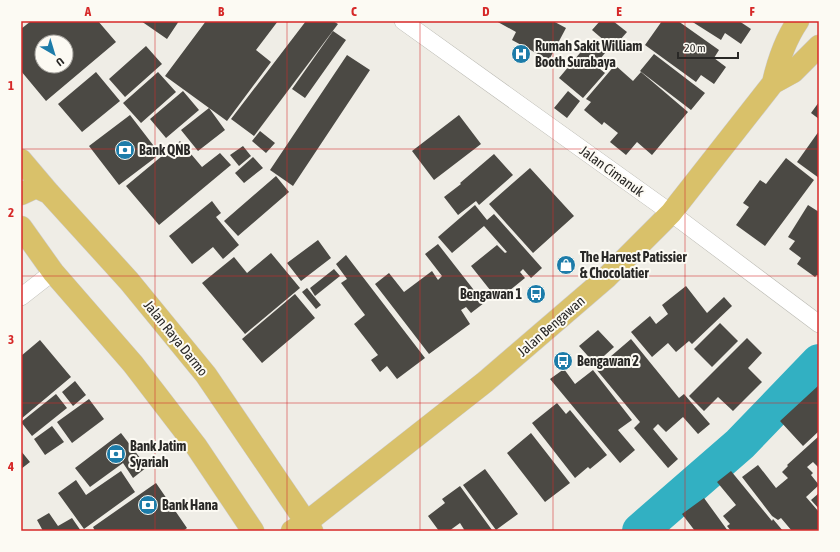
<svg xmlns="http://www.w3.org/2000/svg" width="840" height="552" viewBox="0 0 840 552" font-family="'Asap Condensed',sans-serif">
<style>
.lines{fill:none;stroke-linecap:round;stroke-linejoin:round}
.river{stroke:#32b0c2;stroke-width:36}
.building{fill:#4b4944;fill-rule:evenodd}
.street-casing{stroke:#bab9b2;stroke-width:18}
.primary-casing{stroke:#cccbcb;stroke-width:23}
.street{stroke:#fff;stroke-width:17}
.primary{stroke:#d9c16a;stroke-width:22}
.grid{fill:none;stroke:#d62828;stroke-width:1;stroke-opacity:0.55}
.labels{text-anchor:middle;stroke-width:4;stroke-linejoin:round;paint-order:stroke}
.poi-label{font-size:14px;font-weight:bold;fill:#292826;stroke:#fcfaf3;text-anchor:start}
.street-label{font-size:14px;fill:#292826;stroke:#fcfaf3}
.neatline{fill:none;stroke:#d62828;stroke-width:1.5}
.grid-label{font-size:13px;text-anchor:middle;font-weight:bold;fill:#d62828}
</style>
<rect width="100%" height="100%" fill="#efede6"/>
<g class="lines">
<!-- river -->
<path class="river" d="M 640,531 L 740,444 L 819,362"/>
</g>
<!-- building -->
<path class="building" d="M 31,21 L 98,21 L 116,42 L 46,101 L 21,71 L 21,29 ZM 42,42 L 66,42 L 66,66 L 42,66 Z
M 141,21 L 179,21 L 167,39 Z
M 206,21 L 278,21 L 256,50 L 271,62 L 227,121 L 165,76 Z
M 306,21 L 333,21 L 338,24 L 254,136 L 231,119 Z
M 496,21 L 553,21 L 566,28 L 549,60 L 512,40 L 516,32 Z
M 600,21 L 613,21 L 627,32 L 613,48 L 592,30 Z
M 662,21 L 678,21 L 719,50 L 714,58 L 726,67 L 714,84 L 701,75 L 696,82 L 645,45 Z
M 691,21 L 739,21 L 751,29 L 741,44 L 725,33 L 721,40 Z
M 333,31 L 346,40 L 305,98 L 292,89 Z
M 590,41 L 605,53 L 595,65 L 605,73 L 583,98 L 559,78 Z
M 146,46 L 162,64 L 125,97 L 109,79 Z
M 654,54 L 705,93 L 691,110 L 640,71 Z
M 347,55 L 370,70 L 293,186 L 270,170 Z
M 615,65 L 633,81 L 641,72 L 688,112 L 652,155 L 637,142 L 626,155 L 610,142 L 618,133 L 604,122 L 602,125 L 584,110 L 591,102 L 586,99 Z
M 96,72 L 120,101 L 82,132 L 58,104 Z
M 158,72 L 176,92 L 141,123 L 123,103 Z
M 183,91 L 199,110 L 166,138 L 150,119 Z
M 568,91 L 580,101 L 567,118 L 554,108 Z
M 819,102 L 819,119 L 811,113 Z
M 209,108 L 225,130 L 198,151 L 181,130 Z
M 130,115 L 160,154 L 119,185 L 89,146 Z
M 459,115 L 481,144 L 434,180 L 412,151 Z
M 260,131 L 275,143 L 266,153 L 252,141 Z
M 819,131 L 819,178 L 797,162 Z
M 180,141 L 202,167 L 220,153 L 231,165 L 159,225 L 126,186 Z
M 243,146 L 251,156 L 239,166 L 230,155 Z
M 494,154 L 513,175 L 479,205 L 476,201 L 458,215 L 444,197 L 461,184 L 460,183 Z
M 253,157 L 263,168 L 244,183 L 235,173 Z
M 786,158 L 814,180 L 765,246 L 736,225 L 749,207 L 743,203 L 760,180 L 766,184 Z
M 530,168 L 574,216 L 533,253 L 489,204 Z
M 276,176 L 289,192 L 238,236 L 224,221 Z
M 212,201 L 221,213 L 216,217 L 239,245 L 223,259 L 213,247 L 192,264 L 169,236 Z
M 475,205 L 487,220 L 494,214 L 542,268 L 531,278 L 523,269 L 520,272 L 525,278 L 498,300 L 471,266 L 497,245 L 505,253 L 507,252 L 484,226 L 452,253 L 438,237 Z
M 808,205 L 819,212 L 819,276 L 817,275 L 815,277 L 797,264 L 801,258 L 789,249 L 795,241 L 788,237 Z
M 318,240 L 331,258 L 301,281 L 287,263 Z
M 438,244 L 484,303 L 471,313 L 466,307 L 461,310 L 470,324 L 429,354 L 375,284 L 389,273 L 404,292 L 432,271 L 438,280 L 442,276 L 425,254 Z
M 271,253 L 300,288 L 245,334 L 202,283 L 234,257 L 247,273 Z
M 346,255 L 425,358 L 397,379 L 387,366 L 380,372 L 371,360 L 378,355 L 354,324 L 365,315 L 341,283 L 347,279 L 336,264 Z
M 334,269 L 340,276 L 315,296 L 310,288 Z
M 686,286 L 707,313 L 724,297 L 732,306 L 692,344 L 689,341 L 676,352 L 668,343 L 652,357 L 631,332 L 650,316 L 656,324 L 668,314 L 662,305 Z
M 307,288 L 321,305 L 316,309 L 302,292 Z
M 295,294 L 315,318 L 262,363 L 242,339 Z
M 720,323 L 738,341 L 712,367 L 694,349 Z
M 598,330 L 614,347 L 595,364 L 579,346 Z
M 747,338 L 762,353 L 748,368 L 762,382 L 733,411 L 718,397 L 704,411 L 689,396 Z
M 631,339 L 679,398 L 684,394 L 710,424 L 698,434 L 683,417 L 666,432 L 658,424 L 653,429 L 678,459 L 668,468 L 634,428 L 640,422 L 596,369 Z
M 40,340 L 71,377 L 21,419 L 21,356 Z
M 564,369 L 575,384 L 593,370 L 632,420 L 618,430 L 635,450 L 620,463 L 550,379 Z
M 75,381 L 86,395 L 73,406 L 62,392 Z
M 819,385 L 819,431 L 803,446 L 780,421 Z
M 56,394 L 67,408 L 32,436 L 21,422 Z
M 89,399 L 104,419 L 72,443 L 57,422 Z
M 557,403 L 566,414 L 570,410 L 607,455 L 590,469 L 588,467 L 575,478 L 532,423 Z
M 52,426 L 64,442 L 45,455 L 34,439 Z
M 121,433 L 147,467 L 133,478 L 123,463 L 90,487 L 75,468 Z
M 531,433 L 570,483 L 545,502 L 507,453 Z
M 819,436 L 819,468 L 813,462 L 807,467 L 813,473 L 811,475 L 819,485 L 806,497 L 819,512 L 819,531 L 792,531 L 781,518 L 778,520 L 772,516 L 742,477 L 758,465 L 776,488 L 788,478 L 782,472 L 788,466 L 787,465 Z
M 21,451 L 30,462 L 21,469 Z
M 485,469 L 518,514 L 496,530 L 463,485 Z
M 121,471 L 135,492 L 84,529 L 58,493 L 76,480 L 86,495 Z
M 731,471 L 772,521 L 773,519 L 783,531 L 731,531 L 727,526 L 730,524 L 723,516 L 736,505 L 717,482 Z
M 156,483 L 187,528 L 183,531 L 95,531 L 93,527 Z
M 460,486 L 492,530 L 491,531 L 465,531 L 460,523 L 449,531 L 439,531 L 428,516 L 445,503 L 442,499 Z
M 819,493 L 819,509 L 811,500 Z
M 704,498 L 728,531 L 695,531 L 682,514 Z
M 49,513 L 58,526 L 72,518 L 81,531 L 43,531 L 37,520 Z"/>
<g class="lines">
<defs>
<path id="street" d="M 403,21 L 671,213 L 819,324
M 21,297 L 53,272"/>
<path id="primary" d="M 773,83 C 778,61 785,40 798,21
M 21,160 L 49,193 L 129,281 L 206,375 L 312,531
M 21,194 L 36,187 L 49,193
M 21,227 L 53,272 L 133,364 L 196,446 L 253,531
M 292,531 L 307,522 L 485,382 L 606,278 L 671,213 L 773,83 L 793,72 L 819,46"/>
</defs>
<!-- street casing -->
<use href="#street" class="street-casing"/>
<!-- primary casing -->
<use href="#primary" class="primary-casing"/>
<!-- street -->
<use href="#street" class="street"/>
<!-- primary -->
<use href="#primary" class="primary"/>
</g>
<!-- grid -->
<path class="grid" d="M 155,21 L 155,531M 287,21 L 287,531M 420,21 L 420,531M 553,21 L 553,531M 685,21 L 685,531M 21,149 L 819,149M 21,276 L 819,276M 21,403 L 819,403"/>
<!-- icons -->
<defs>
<symbol id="hospital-disc" viewBox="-11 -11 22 22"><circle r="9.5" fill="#1d7ca9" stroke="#fcfaf3"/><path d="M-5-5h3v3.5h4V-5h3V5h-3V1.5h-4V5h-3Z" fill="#fff"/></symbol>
<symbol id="bank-disc" viewBox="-11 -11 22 22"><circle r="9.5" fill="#1d7ca9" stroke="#fcfaf3"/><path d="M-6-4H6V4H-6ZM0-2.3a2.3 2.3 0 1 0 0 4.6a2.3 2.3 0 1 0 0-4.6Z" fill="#fff"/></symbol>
<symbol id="shop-disc" viewBox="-11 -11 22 22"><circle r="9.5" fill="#1d7ca9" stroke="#fcfaf3"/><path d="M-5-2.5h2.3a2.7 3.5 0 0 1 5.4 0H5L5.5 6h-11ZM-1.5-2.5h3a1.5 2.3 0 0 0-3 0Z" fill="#fff"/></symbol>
<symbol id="bus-disc" viewBox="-11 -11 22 22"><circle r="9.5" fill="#1d7ca9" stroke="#fcfaf3"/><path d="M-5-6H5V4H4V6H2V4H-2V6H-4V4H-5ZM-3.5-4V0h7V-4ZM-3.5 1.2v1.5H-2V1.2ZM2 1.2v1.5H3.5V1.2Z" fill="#fff"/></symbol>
</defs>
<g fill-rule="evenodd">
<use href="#hospital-disc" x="510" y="43" width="22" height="22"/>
<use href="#bank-disc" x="114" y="139" width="22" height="22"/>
<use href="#shop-disc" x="555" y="254" width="22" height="22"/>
<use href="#bus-disc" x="525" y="283" width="22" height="22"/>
<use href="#bus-disc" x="552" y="350" width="22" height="22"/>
<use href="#bank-disc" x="105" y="443" width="22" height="22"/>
<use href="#bank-disc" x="137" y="494" width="22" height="22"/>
</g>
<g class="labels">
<!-- poi labels -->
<g class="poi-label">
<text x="535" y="51">Rumah Sakit William<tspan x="535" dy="16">Booth Surabaya</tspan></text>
<text x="139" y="155">Bank QNB</text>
<text x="580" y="262">The Harvest Patissier<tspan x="580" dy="16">&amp; Chocolatier</tspan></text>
<text x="522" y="299" text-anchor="end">Bengawan 1</text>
<text x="577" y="366">Bengawan 2</text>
<text x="130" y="451">Bank Jatim<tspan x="130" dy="16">Syariah</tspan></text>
<text x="162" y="510">Bank Hana</text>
</g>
<!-- street labels -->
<g class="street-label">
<text transform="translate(612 171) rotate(36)" y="5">Jalan Cimanuk</text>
<text transform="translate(551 326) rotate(-41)" y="5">Jalan Bengawan</text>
<text transform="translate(176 338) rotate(51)" y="5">Jalan Raya Darmo</text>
</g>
</g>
<!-- border -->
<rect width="840" height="552" fill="none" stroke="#fcfaf3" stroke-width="44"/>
<!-- north arrow -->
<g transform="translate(54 54) rotate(142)"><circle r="19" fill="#fcfaf3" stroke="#a8a6a1"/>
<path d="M0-3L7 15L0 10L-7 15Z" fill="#1d7ca9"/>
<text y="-6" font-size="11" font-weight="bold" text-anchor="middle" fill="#292826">U</text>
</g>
<!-- scale -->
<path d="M678 52v6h60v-6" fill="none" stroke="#292826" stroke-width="2"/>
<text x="684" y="52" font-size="12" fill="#292826" stroke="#fcfaf3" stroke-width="3" paint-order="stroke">20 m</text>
<rect x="22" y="22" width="796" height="508" class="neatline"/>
<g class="grid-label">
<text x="88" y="16">A</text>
<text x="221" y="16">B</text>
<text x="354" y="16">C</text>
<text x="486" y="16">D</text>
<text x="619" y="16">E</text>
<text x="752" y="16">F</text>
<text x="11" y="90">1</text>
<text x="11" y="217">2</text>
<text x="11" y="344">3</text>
<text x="11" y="471">4</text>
</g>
</svg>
